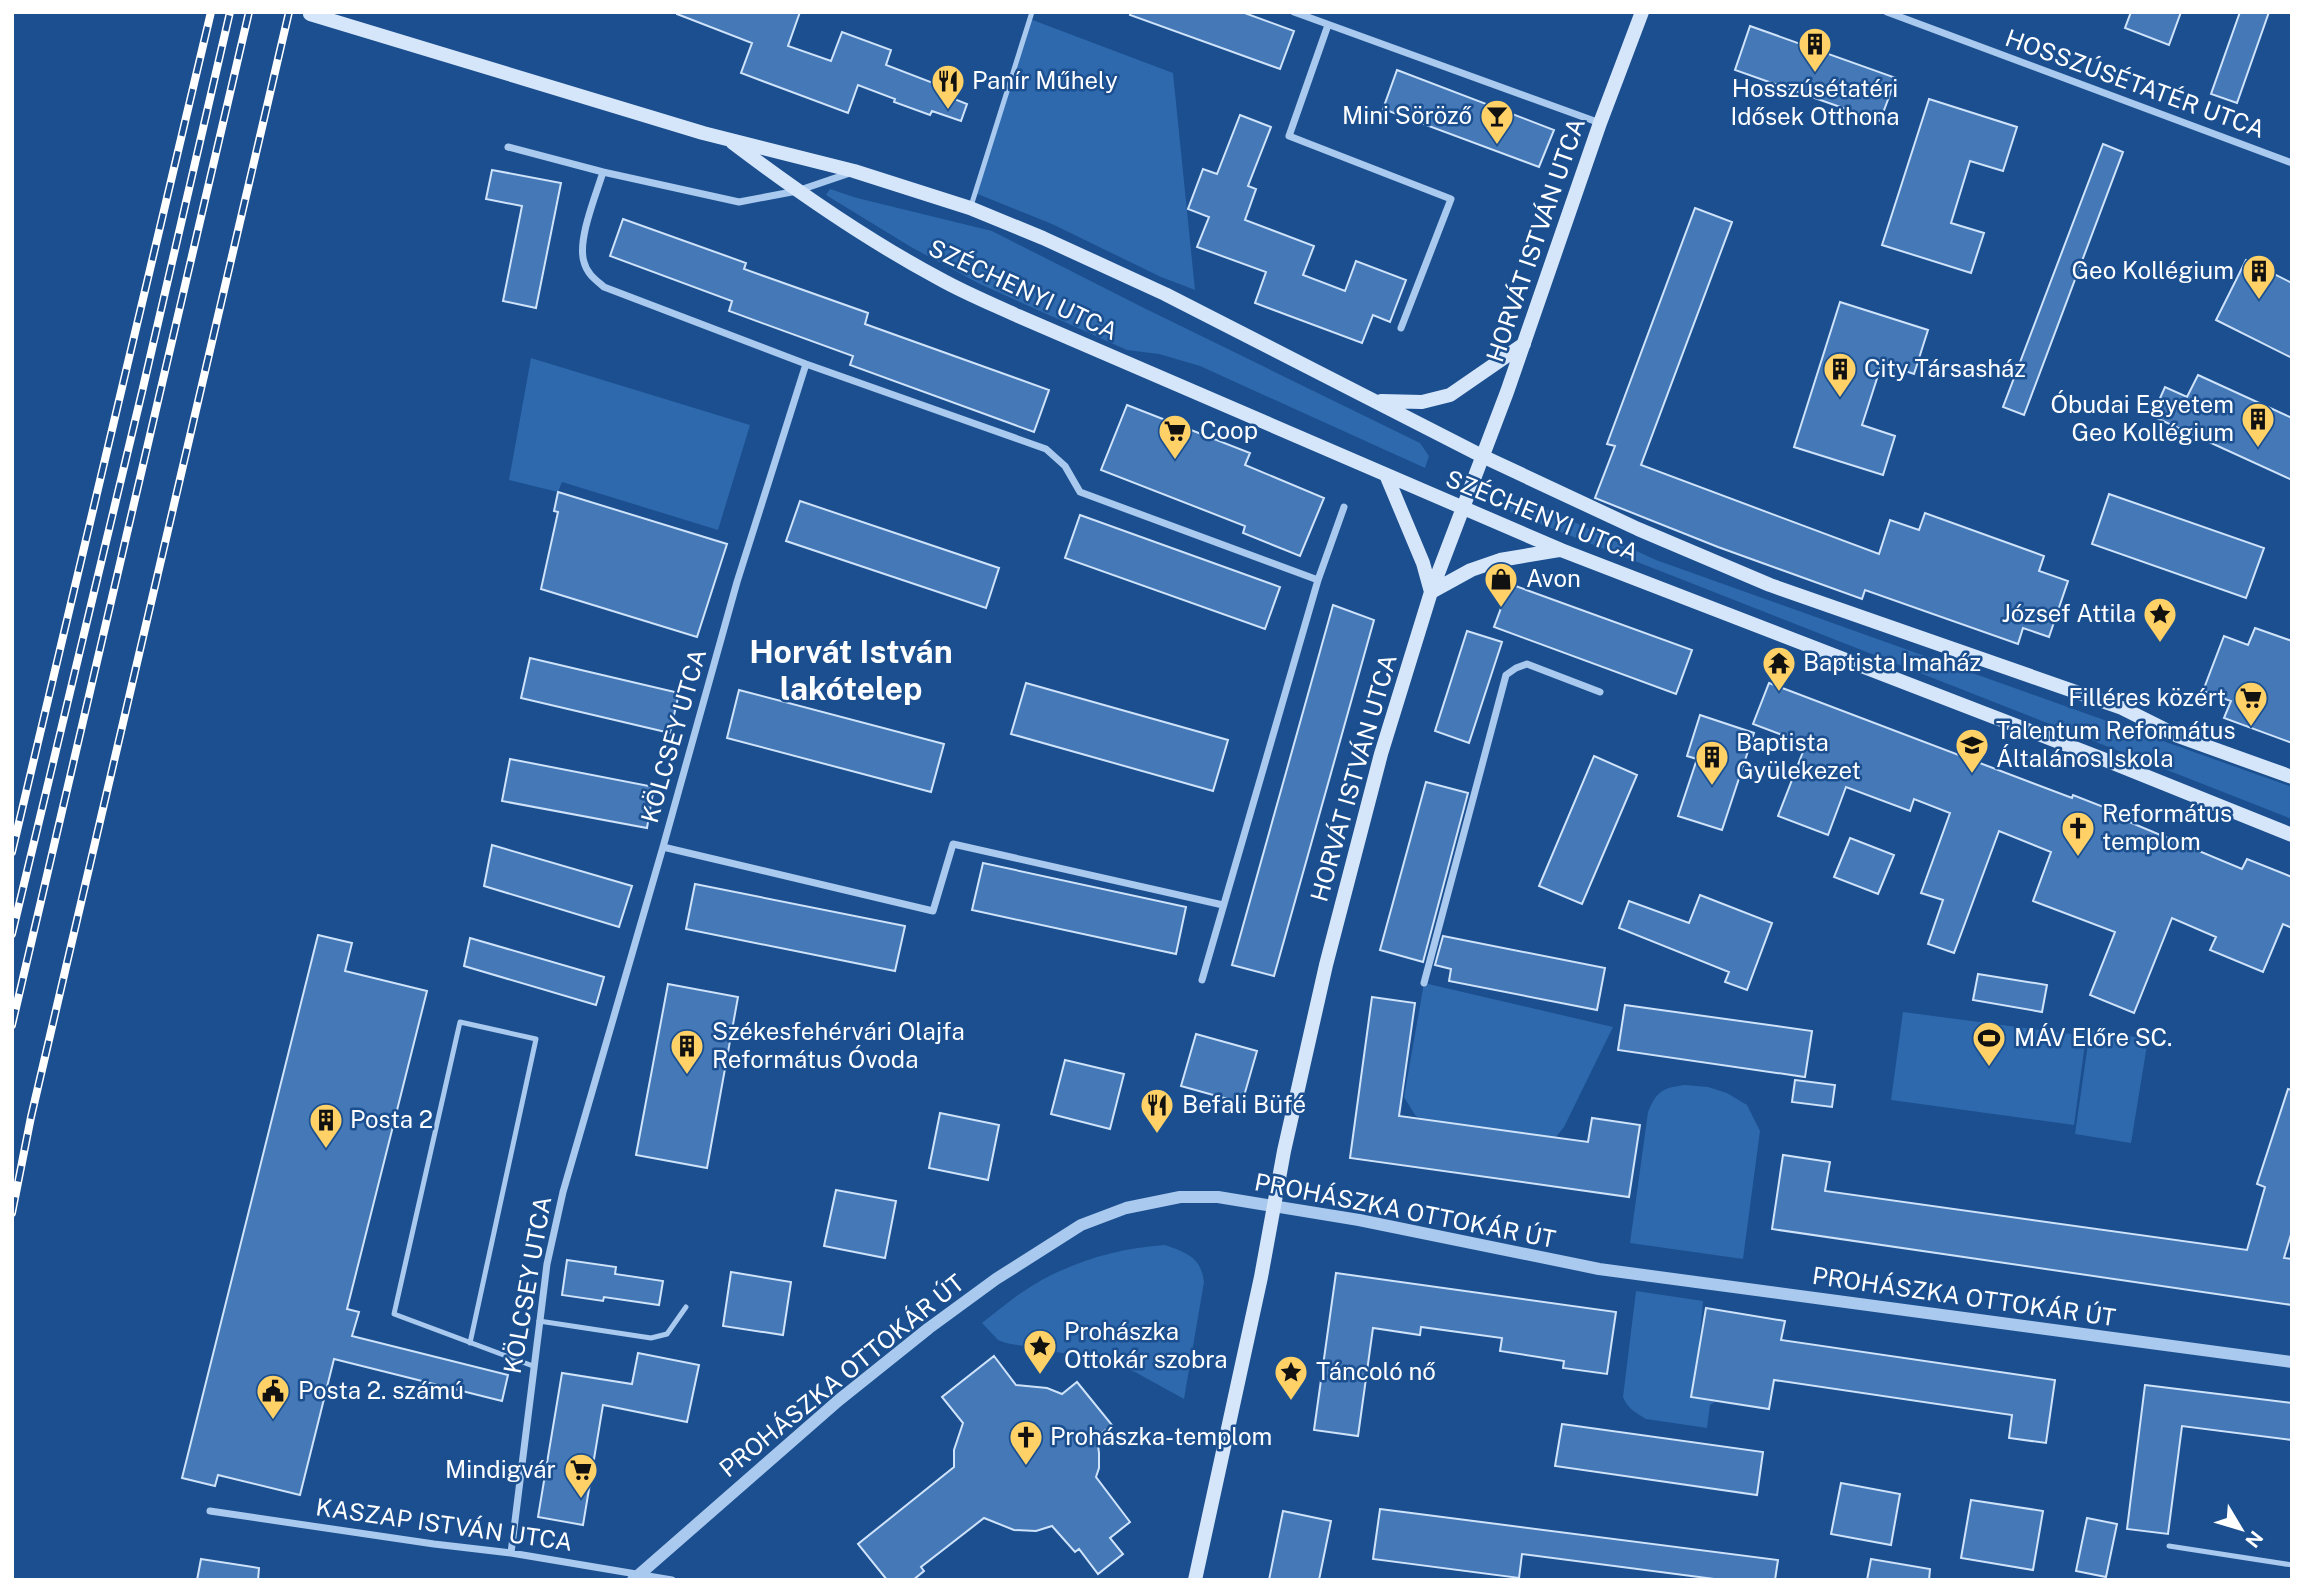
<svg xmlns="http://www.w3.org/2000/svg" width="2304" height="1592" viewBox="0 0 2304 1592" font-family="'Public Sans',sans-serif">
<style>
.green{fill:#2e69ad}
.building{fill:#4478b7;stroke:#cfe3fa;stroke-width:2}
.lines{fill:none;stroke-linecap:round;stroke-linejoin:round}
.service{stroke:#a9c9ee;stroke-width:5}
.minor{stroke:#a9c9ee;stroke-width:7}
.tertiary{stroke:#a9c9ee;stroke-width:12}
.secondary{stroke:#d6e6fa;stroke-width:14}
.rail-casing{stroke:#fff;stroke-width:8}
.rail{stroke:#1b4f8f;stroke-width:5;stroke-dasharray:16;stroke-linecap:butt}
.labels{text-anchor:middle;stroke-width:5;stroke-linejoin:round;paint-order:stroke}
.poi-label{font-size:24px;fill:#fff;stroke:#1b4f8f;text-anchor:start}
.street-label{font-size:24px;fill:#fff;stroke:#1b4f8f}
.district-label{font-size:32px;font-weight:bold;fill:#fff;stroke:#1b4f8f}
</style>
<rect width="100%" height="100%" fill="#1b4f8f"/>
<!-- green -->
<path class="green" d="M 1030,19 L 1173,73 L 1195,290 L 1161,277 L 1052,224 L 975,193 Z
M 830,189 L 857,198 L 992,231 L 1144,308 L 1420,443 L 1429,456 L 1425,468 L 1200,366 L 1159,354 L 1127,350 L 980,284 L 911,247 L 826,195 Z
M 531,358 L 750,425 L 718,530 L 562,482 L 558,492 L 509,480 Z
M 1510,498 L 1548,510 L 1656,560 L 2292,787 L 2292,819 L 1510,512 Z
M 1424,983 L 1613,1027 L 1564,1127 L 1556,1137 L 1541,1141 L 1426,1124 L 1415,1115 L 1404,1097 Z
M 1903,1012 L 2086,1036 L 2074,1125 L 1891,1100 Z
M 2090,1030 L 2148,1039 L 2131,1143 L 2075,1134 Z
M 1685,1085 L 1708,1087 L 1727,1093 L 1747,1105 L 1760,1131 L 1743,1259 L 1630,1243 L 1648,1112 C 1657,1091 1662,1088 1685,1085 Z
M 1165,1245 C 1187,1253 1201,1257 1204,1282 L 1184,1399 L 1135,1372 L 1101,1360 L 1006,1343 L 998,1340 L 982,1323 C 995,1313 1008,1302 1021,1293 C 1063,1264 1115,1248 1165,1245 Z
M 1636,1291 L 1703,1301 L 1698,1359 L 1691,1397 L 1715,1402 L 1710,1405 L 1707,1428 L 1646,1419 C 1636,1413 1627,1408 1623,1397 Z"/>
<!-- building -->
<path class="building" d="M 677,12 L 800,12 L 788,46 L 831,61 L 842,32 L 891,50 L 886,65 L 941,86 L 939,93 L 967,104 L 961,121 L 932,111 L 930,115 L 894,102 L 895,99 L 858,85 L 848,113 L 741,73 L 752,43 L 677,14 Z
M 1131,12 L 1242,12 L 1294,31 L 1280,69 L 1130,15 Z
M 2131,12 L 2181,12 L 2169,45 L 2125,28 Z
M 2240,12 L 2269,12 L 2237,103 L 2211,94 Z
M 1750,26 L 1896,78 L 1880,121 L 1735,70 Z
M 1397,70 L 1554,130 L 1539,167 L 1383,109 Z
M 1929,99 L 2017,127 L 2003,171 L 1970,161 L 1951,223 L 1984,233 L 1971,273 L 1882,245 Z
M 1240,115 L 1271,127 L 1248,186 L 1256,189 L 1245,220 L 1314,246 L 1303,275 L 1345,291 L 1356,261 L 1406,280 L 1390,322 L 1373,315 L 1362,343 L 1255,303 L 1266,272 L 1197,247 L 1209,217 L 1188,209 L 1203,169 L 1217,174 Z
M 2103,144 L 2123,152 L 2024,415 L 2003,407 Z
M 492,170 L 561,183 L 536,308 L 503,301 L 522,206 L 486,199 Z
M 1695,208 L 1732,222 L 1641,465 L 1879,554 L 1890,520 L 1919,530 L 1925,513 L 2044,556 L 2039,571 L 2068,581 L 2049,637 L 2023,628 L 2018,644 L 1865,590 L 1862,599 L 1718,547 L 1595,498 L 1615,446 L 1607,444 Z
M 623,219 L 746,263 L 744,269 L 868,313 L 865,324 L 1049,390 L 1034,432 L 850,365 L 853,356 L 729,311 L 732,301 L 610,256 Z
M 2246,260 L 2292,283 L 2292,358 L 2216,320 Z
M 1840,302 L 1928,330 L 1914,374 L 1882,363 L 1862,425 L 1895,436 L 1883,475 L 1794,447 Z
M 2198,375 L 2292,418 L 2292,480 L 2152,416 L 2165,387 L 2187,397 Z
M 1127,405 L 1250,453 L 1245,465 L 1324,498 L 1300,556 L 1243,533 L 1245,526 L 1101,470 Z
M 558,492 L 727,544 L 697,637 L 541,589 L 558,512 L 554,511 Z
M 2109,494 L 2264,548 L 2246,598 L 2092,544 Z
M 800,501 L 999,568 L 986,608 L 786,541 Z
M 1080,515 L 1280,587 L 1265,629 L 1065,558 Z
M 1510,584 L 1692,650 L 1676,694 L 1494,627 Z
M 1333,605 L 1374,620 L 1274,976 L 1232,965 Z
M 2255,628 L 2292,641 L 2292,743 L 2224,718 L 2231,701 L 2203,691 L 2224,636 L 2248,645 Z
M 1467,631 L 1502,642 L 1469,743 L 1435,731 Z
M 530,658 L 679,693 L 670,733 L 521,698 Z
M 1026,683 L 1228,740 L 1213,791 L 1011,734 Z
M 1769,683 L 2072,798 L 2073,795 L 2124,815 L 2122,819 L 2242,869 L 2247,859 L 2292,877 L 2292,928 L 2283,924 L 2263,972 L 2210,950 L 2216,937 L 2172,918 L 2134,1013 L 2090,995 L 2115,932 L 2033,901 L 2051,852 L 1999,831 L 1954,953 L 1928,944 L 1943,900 L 1921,893 L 1950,813 L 1914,799 L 1910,811 L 1846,787 L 1828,835 L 1778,816 L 1806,744 L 1753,724 Z
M 739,690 L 944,744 L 931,792 L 727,738 Z
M 1700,715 L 1754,733 L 1722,830 L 1678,816 L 1697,759 L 1687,756 Z
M 1594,756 L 1637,775 L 1582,904 L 1539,886 Z
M 510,759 L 654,787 L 647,828 L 502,801 Z
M 1426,782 L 1468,793 L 1423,962 L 1380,950 Z
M 1850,838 L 1894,855 L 1878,894 L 1834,877 Z
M 492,845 L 632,886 L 619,927 L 484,886 Z
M 983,863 L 1186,907 L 1176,954 L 972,910 Z
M 695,884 L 905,926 L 895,971 L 686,929 Z
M 1700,895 L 1772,923 L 1747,990 L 1725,982 L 1729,972 L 1619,928 L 1629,901 L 1689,923 Z
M 318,935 L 352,943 L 345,971 L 427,991 L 347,1309 L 359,1312 L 352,1336 L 508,1375 L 502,1401 L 334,1359 L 300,1495 L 218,1475 L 215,1486 L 182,1478 Z
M 1443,936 L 1605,968 L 1597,1010 L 1449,981 L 1451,969 L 1435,965 Z
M 470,938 L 604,977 L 596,1005 L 464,966 Z
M 1978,974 L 2047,985 L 2042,1012 L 1973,1000 Z
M 668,984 L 738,997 L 707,1168 L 636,1155 Z
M 1372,997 L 1415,1003 L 1399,1116 L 1588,1142 L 1592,1118 L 1640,1125 L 1629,1197 L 1350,1158 Z
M 1625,1005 L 1812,1031 L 1805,1077 L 1618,1050 Z
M 1196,1034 L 1257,1051 L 1242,1103 L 1181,1086 Z
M 1065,1060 L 1124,1074 L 1110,1129 L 1051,1114 Z
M 1795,1080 L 1835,1085 L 1832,1107 L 1792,1102 Z
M 2288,1089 L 2292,1090 L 2292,1231 L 2284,1258 L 2292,1259 L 2292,1305 L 1772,1229 L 1783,1155 L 1830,1162 L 1825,1191 L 2247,1250 L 2265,1187 L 2257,1184 Z
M 940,1113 L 999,1125 L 988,1180 L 929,1168 Z
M 836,1190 L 896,1201 L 885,1258 L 824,1246 Z
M 567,1260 L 616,1267 L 615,1274 L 663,1281 L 659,1305 L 604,1297 L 603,1301 L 562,1295 Z
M 731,1272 L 791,1282 L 783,1335 L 723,1326 Z
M 1336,1273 L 1616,1312 L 1607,1374 L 1563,1368 L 1564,1361 L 1500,1351 L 1502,1338 L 1421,1327 L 1420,1335 L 1373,1328 L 1358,1436 L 1314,1430 Z
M 1706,1308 L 1785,1321 L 1781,1340 L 2055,1380 L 2046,1443 L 2009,1438 L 2012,1415 L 1774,1380 L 1769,1409 L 1691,1397 Z
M 638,1353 L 699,1365 L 687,1422 L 603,1405 L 583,1525 L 538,1517 L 562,1373 L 632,1384 Z
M 994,1356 L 1016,1385 L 1047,1388 L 1062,1394 L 1077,1382 L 1112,1425 L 1097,1437 L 1099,1453 L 1099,1468 L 1096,1477 L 1130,1522 L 1110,1538 L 1123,1554 L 1098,1574 L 1079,1549 L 1075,1552 L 1052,1526 L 1036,1531 L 1014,1530 L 984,1518 L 921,1567 L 924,1571 L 913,1580 L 887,1580 L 858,1544 L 954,1467 L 954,1450 L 963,1423 L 942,1397 Z
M 2145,1385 L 2292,1403 L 2292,1440 L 2182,1426 L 2168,1534 L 2127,1529 Z
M 1562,1424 L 1763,1452 L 1757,1495 L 1555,1466 Z
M 1841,1483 L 1900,1494 L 1891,1545 L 1831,1534 Z
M 1971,1500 L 2043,1511 L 2033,1570 L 1961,1558 Z
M 1380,1509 L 1778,1560 L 1775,1580 L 1722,1580 L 1522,1554 L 1519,1578 L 1373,1559 Z
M 1283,1511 L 1331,1521 L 1319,1580 L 1269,1580 Z
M 2087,1518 L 2117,1524 L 2106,1577 L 2076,1571 Z
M 201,1559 L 259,1568 L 258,1580 L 197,1580 Z
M 1871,1559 L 1930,1569 L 1929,1580 L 1867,1580 Z"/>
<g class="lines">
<!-- service -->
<path class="service" d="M 971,206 L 1032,12
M 539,1321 L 651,1338 L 667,1334 L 686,1307
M 470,1343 L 536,1039 L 460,1022 L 394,1314 L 533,1366
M 2169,1546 L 2292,1565"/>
<!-- minor -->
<path class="minor" d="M 1294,12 L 1600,123
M 1887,12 L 2292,163
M 1328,25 L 1289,136 L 1451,199 L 1401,328
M 508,147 L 603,172 C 596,195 577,240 584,262 C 587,274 596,280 604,287 L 806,364 L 1046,449 L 1065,466 L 1080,492 L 1318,580
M 603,172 L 739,202 L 797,191 L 850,173
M 663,847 L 933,911 L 953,844 L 1223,905
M 1202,980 L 1318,580 L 1344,507
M 1424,983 L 1506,675 L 1516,668 L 1527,664 L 1600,692
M 210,1511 L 434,1544 L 511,1553 L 672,1580
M 511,1553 L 547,1264 L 563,1192 L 663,847 L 737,582 L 806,364"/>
<!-- tertiary -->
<path class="tertiary" d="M 633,1580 L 839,1400 L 929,1328 L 996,1279 L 1081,1225 L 1126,1208 L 1180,1197 L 1218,1197 L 1359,1220 L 1599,1269 L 2292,1362"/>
<!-- secondary -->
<path class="secondary" d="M 310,14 L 703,133 L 854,171 L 970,208 L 1043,238 L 1165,294 L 1482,456 L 1638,529 L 1770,585 L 2122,708 L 2178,736 L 2292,777
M 733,143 C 799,193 867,240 940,279 C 965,293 992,304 1018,316 L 1561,550 L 2103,759 L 2292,835
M 1381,401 L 1422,402 L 1450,395 L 1524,344
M 1387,477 L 1423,563 L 1431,592
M 1431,592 L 1471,570 L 1500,560 L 1559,550
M 1195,1580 L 1261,1277 L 1284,1151 L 1326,965 L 1381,754 L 1431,592 L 1507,392 L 1600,123 L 1642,12"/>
<defs>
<path id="rail" d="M 12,852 L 211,12
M 12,934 L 142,392 L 230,12
M 12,1025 L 249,12
M 12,1213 L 31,1117 L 289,12"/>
</defs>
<!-- rail casing -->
<use href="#rail" class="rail-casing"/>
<!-- rail -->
<use href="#rail" class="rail"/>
</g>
<!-- icons -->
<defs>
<symbol id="building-pin" viewBox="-11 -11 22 30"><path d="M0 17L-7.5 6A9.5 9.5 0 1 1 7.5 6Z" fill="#ffd166" stroke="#1b4f8f"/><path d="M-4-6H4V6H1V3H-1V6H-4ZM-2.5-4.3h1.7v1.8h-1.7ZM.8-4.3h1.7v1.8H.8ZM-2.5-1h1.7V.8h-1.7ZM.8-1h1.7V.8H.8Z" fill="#111"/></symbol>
<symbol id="restaurant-pin" viewBox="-11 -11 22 30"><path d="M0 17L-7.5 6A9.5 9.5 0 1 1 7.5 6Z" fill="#ffd166" stroke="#1b4f8f"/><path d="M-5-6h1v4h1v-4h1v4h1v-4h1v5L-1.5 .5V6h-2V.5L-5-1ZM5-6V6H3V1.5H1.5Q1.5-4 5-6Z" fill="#111"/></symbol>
<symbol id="bar-pin" viewBox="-11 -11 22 30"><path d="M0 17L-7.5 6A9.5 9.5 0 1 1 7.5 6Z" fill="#ffd166" stroke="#1b4f8f"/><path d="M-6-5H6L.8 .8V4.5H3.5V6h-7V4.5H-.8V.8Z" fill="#111"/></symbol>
<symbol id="supermarket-pin" viewBox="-11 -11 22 30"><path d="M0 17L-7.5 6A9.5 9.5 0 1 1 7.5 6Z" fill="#ffd166" stroke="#1b4f8f"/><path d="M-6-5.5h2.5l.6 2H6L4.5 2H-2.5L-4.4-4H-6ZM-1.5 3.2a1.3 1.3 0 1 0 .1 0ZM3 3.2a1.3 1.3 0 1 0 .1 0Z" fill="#111"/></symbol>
<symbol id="shop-pin" viewBox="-11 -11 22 30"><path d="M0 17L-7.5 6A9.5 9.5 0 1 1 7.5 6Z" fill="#ffd166" stroke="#1b4f8f"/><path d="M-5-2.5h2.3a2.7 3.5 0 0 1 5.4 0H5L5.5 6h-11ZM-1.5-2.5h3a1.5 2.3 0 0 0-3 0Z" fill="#111"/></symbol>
<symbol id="sight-pin" viewBox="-11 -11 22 30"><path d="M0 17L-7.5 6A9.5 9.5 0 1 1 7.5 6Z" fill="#ffd166" stroke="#1b4f8f"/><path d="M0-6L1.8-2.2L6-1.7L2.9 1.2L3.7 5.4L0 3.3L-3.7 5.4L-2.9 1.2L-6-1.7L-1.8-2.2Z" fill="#111"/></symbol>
<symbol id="temple-pin" viewBox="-11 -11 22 30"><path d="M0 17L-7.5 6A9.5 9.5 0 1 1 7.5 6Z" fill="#ffd166" stroke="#1b4f8f"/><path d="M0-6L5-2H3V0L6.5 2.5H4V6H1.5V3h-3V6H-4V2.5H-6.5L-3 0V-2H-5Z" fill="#111"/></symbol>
<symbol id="school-pin" viewBox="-11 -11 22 30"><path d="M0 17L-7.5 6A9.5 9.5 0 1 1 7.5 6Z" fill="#ffd166" stroke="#1b4f8f"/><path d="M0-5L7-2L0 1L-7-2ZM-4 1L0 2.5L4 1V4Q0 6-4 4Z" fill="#111"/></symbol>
<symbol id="church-pin" viewBox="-11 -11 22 30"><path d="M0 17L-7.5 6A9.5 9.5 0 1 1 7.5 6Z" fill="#ffd166" stroke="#1b4f8f"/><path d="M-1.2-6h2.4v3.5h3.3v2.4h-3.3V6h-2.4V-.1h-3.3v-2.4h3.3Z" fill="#111"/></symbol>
<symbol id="stadium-pin" viewBox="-11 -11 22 30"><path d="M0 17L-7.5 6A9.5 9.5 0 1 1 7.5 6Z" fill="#ffd166" stroke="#1b4f8f"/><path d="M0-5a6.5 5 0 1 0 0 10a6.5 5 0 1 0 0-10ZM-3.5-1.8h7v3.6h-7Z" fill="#111"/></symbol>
<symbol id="civic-pin" viewBox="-11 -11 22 30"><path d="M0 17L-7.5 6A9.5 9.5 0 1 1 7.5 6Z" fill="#ffd166" stroke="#1b4f8f"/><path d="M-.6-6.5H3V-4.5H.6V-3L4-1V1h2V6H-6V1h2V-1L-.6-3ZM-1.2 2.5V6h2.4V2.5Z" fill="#111"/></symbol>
</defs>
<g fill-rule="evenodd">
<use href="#building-pin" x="1796" y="25" width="38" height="52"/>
<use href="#restaurant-pin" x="929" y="62" width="38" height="52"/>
<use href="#bar-pin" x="1478" y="97" width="38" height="52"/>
<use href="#building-pin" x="2240" y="252" width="38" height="52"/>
<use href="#building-pin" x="1821" y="350" width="38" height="52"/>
<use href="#building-pin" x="2239" y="400" width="38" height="52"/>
<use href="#supermarket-pin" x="1156" y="412" width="38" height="52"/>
<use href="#shop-pin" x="1482" y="560" width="38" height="52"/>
<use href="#sight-pin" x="2141" y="595" width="38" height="52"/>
<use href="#temple-pin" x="1760" y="644" width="38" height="52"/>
<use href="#supermarket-pin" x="2232" y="679" width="38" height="52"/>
<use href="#school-pin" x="1953" y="726" width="38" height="52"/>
<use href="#building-pin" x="1693" y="738" width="38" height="52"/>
<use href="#church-pin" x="2059" y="809" width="38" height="52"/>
<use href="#stadium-pin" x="1970" y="1019" width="38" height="52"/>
<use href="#building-pin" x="668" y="1027" width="38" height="52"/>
<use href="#restaurant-pin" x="1138" y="1086" width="38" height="52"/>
<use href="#building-pin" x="307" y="1101" width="38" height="52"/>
<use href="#sight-pin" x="1021" y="1327" width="38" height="52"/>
<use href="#sight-pin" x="1272" y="1353" width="38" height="52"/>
<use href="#civic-pin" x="254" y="1372" width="38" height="52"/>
<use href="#church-pin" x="1007" y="1418" width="38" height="52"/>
<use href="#supermarket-pin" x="562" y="1451" width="38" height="52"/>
</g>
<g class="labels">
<!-- poi labels -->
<g class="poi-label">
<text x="972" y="89">Panír Műhely</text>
<text x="1815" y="97" text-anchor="middle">Hosszúsétatéri<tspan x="1815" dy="28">Idősek Otthona</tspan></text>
<text x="1472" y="124" text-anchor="end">Mini Söröző</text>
<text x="2234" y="279" text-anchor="end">Geo Kollégium</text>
<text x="1864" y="377">City Társasház</text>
<text x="2234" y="413" text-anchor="end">Óbudai Egyetem<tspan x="2234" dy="28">Geo Kollégium</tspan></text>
<text x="1200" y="439">Coop</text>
<text x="1526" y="587">Avon</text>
<text x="2136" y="622" text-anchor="end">József Attila</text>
<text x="1803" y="671">Baptista Imaház</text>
<text x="2226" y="706" text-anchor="end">Filléres közért</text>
<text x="1996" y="739">Talentum Református<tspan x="1996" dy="28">Általános Iskola</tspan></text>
<text x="1736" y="751">Baptista<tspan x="1736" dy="28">Gyülekezet</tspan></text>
<text x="2102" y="822">Református<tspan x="2102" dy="28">templom</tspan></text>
<text x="712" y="1040">Székesfehérvári Olajfa<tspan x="712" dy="28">Református Óvoda</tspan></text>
<text x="2014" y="1046">MÁV Előre SC.</text>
<text x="1182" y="1113">Befali Büfé</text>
<text x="350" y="1128">Posta 2</text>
<text x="1064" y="1340">Prohászka<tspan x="1064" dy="28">Ottokár szobra</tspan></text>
<text x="1316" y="1380">Táncoló nő</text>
<text x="298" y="1399">Posta 2. számú</text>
<text x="1050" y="1445">Prohászka-templom</text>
<text x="556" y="1478" text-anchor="end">Mindigvár</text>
</g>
<!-- street labels -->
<g class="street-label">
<text transform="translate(2135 84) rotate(20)" y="8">HOSSZÚSÉTATÉR UTCA</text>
<text transform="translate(1536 240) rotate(-71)" y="8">HORVÁT ISTVÁN UTCA</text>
<text transform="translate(1023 290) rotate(25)" y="8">SZÉCHENYI UTCA</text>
<text transform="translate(1542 516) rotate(22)" y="8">SZÉCHENYI UTCA</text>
<text transform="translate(674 736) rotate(-74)" y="8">KÖLCSEY UTCA</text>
<text transform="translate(1354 778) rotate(-74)" y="8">HORVÁT ISTVÁN UTCA</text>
<text transform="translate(1405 1211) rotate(11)" y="8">PROHÁSZKA OTTOKÁR ÚT</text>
<text transform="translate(528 1285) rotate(-80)" y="8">KÖLCSEY UTCA</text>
<text transform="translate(1964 1297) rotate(8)" y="8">PROHÁSZKA OTTOKÁR ÚT</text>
<text transform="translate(842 1376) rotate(-39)" y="8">PROHÁSZKA OTTOKÁR ÚT</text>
<text transform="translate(444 1525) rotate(8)" y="8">KASZAP ISTVÁN UTCA</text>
</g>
<!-- district labels -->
<g class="district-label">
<text x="851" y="663">Horvát István<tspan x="851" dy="37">lakótelep</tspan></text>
</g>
</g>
<!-- border -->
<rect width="2304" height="1592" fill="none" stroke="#ffffff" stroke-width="28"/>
<!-- north arrow -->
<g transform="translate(2241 1529) rotate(128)" stroke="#1b4f8f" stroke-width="5" paint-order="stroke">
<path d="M0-5L12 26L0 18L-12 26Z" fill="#ffffff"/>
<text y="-10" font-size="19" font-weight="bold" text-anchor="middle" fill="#ffffff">N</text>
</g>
</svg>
